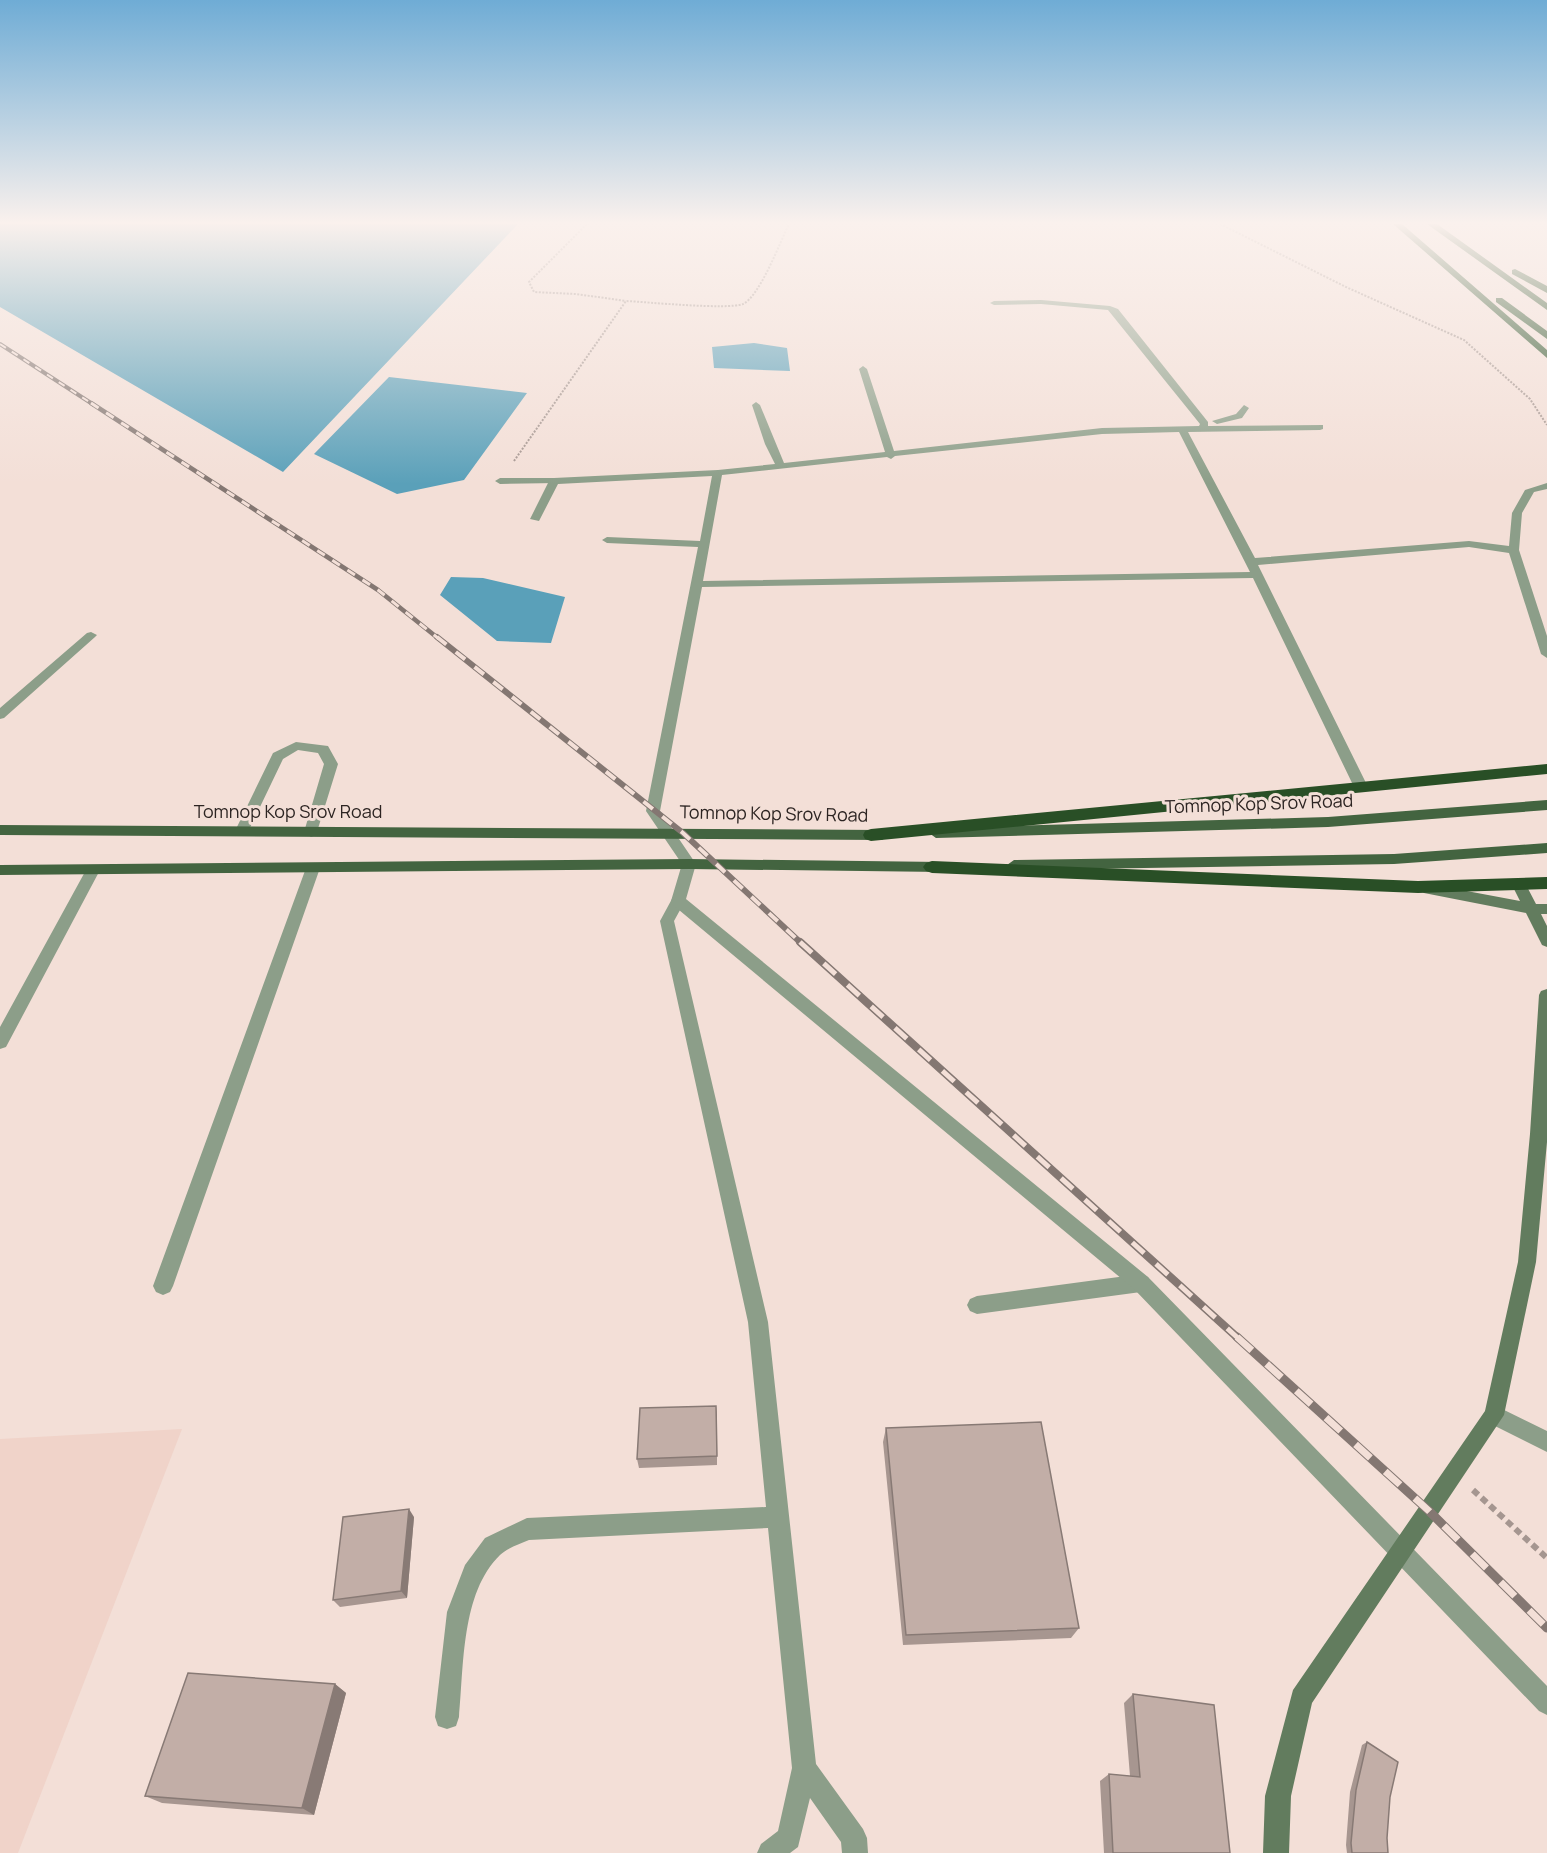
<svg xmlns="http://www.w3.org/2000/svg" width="1547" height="1853" viewBox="0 0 1547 1853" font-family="Manrope,sans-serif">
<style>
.built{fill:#f0d3c9}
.water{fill:#5aa0b9}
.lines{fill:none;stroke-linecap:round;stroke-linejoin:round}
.path-far1{stroke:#a59690;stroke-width:2;stroke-dasharray:2 1.5;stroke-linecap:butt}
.path{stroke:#a59690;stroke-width:6;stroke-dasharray:7 4.5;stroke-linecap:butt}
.lane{fill:#8c9e89;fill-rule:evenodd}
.street{fill:#8c9e89;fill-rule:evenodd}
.secondary{fill:#627c5e;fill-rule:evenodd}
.primary{fill:#436440;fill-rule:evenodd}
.highway{fill:#294f26;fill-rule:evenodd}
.rail-far4-casing{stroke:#847772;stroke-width:4}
.rail-far3-casing{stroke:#847772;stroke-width:4.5}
.rail-far2-casing{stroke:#847772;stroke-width:6}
.rail-far1-casing{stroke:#847772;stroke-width:8}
.rail-casing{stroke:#847772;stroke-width:9}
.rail-far4{stroke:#f3dfd7;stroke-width:2;stroke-dasharray:7;stroke-linecap:butt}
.rail-far3{stroke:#f3dfd7;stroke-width:3;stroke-dasharray:9;stroke-linecap:butt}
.rail-far2{stroke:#f3dfd7;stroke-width:4;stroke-dasharray:12;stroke-linecap:butt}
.rail-far1{stroke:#f3dfd7;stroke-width:5;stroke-dasharray:16;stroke-linecap:butt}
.rail{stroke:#f3dfd7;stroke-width:7;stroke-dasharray:20;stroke-linecap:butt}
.wall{fill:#a79690}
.shaded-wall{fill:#887a75}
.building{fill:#c2aea7;stroke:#887a75;stroke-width:1.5}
.labels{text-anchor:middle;stroke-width:6;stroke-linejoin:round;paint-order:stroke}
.street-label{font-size:18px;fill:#2c2422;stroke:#f3dfd7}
</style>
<rect width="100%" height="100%" fill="#f3dfd7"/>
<!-- built -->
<path class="built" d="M 182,1429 L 18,1853 L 0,1853 L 0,1439 Z"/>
<!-- water -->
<path class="water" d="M 0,224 L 518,224 L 283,472 L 0,307 Z
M 754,343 L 787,348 L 790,371 L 714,368 L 712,347 Z
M 389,377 L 527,393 L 464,480 L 397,494 L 314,454 Z
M 451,577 L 483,578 L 565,597 L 551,643 L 497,641 L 440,595 Z"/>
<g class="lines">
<!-- path-far1 -->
<path class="path-far1" d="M 587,224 L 529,282 L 534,292 L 576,294 L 626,301
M 1220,224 L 1346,287 L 1464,340 L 1530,399 L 1547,425
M 514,461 L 626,301 C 647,302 728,310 743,304 C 760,296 780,242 789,224"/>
<!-- path -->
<path class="path" d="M 1473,1490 L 1547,1558"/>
<!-- lane -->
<path class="lane" d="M 554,478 L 559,481 L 557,483 L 500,484 L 495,481 L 500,478 Z
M 91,632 L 97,635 L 95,637 L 4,718 L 0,719 L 0,708 L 87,633 Z
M 296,742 L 328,746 L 338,764 L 316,835 L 311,837 L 304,832 L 324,764 L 318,753 L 298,750 L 283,759 L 247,834 L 237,834 L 235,831 L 273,753 Z
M 313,863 L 320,868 L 173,1286 L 170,1292 L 163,1295 L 156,1292 L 153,1286 L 306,868 Z
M 93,865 L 100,870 L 6,1047 L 0,1049 L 0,1027 L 86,870 Z
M 678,896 L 685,901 L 674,921 L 768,1322 L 816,1764 L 863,1829 L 867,1838 L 868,1853 L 842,1853 L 841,1842 L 810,1798 L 798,1847 L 790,1853 L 757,1853 L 761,1844 L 778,1831 L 792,1768 L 768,1528 L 529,1540 C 520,1544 507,1548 500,1555 C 461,1593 464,1666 459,1717 L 456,1726 L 447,1729 L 438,1726 L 435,1717 L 447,1612 L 465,1565 L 485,1538 L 527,1518 L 766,1507 L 748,1322 L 660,921 L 673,897 Z
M 1141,1274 L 1148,1277 L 1151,1283 L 1148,1289 L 1141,1292 L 977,1314 L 970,1311 L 967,1305 L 970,1299 L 977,1296 Z
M 1494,1405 L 1547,1431 L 1547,1452 L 1487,1422 L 1484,1415 L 1487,1408 Z"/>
<!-- street -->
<path class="street" d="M 1041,300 L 1110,306 L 1118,309 L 1208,422 L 1208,426 L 1323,425 L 1323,429 L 1320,430 L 1188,432 L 1255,558 L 1469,541 L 1509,546 L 1512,513 L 1525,490 L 1547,483 L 1547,489 L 1534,492 L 1522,513 L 1519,550 L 1547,636 L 1547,658 L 1541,654 L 1509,553 L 1469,547 L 1258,565 L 1368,787 L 1361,791 L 1354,787 L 1253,578 L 702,587 L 660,811 L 696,864 L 686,899 L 1148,1277 L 1547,1686 L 1547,1715 L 1539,1711 L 1134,1289 L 673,905 L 671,901 L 682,864 L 646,811 L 698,547 L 607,543 L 602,540 L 607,537 L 700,541 L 712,476 L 558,484 L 539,521 L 530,519 L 549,481 L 554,478 L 718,470 L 775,464 L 765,444 L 752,405 L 756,402 L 760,405 L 784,463 L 885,452 L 859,369 L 863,366 L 867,369 L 894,451 L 1102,428 L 1199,426 L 1200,424 L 1108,310 L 1041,304 L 994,305 L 990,303 L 994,301 ZM 1179,432 L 1250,572 L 703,581 L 722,475 L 887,457 L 891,459 L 895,456 L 1102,434 Z
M 1244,405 L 1249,408 L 1242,418 L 1217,424 L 1212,421 L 1236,414 Z"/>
<!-- secondary -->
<path class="secondary" d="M 1518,878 L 1523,879 L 1536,904 L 1547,904 L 1547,914 L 1541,914 L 1547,926 L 1547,947 L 1542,945 L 1526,913 L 1424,893 L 1417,888 L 1424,883 L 1520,901 L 1511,883 Z
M 1547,989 L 1547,1142 L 1536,1262 L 1504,1415 L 1312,1703 L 1291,1796 L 1289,1853 L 1263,1853 L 1265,1796 L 1293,1690 L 1485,1411 L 1518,1262 L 1530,1134 L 1539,995 L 1541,991 Z"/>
<!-- primary -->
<path class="primary" d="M 1547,800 L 1547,810 L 1328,827 L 936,838 L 929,833 L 936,828 L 1328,817 Z
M 0,825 L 882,830 L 889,835 L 882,840 L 0,835 Z
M 1547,843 L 1547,853 L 1394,864 L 1014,870 L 1007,865 L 1014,860 L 1394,854 Z
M 689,859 L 942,862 L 949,867 L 942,872 L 689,869 L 0,875 L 0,865 Z"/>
<!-- highway -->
<path class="highway" d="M 1393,224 L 1402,224 L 1547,350 L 1547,358 Z
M 1427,224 L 1437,224 L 1547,303 L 1547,310 Z
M 1515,269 L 1547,286 L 1547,293 L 1512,274 L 1512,270 Z
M 1496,298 L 1502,298 L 1547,331 L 1547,339 L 1496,302 Z
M 1547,764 L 1547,774 L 871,841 L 865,839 L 863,835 L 865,831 L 871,829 Z
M 932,861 L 1418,881 L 1547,877 L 1547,889 L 1418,893 L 932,873 L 926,871 L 923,867 L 926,863 Z"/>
<defs>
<path id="rail-far4" d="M 0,344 L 94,405"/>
<path id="rail-far3" d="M 91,403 L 378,590 L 439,639"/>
<path id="rail-far2" d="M 437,637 L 683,833 L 801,943"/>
<path id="rail-far1" d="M 800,942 L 1239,1339"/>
<path id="rail" d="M 1237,1337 L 1429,1511 L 1547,1628"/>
</defs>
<!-- rail-far4 casing -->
<use href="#rail-far4" class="rail-far4-casing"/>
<!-- rail-far3 casing -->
<use href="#rail-far3" class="rail-far3-casing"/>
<!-- rail-far2 casing -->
<use href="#rail-far2" class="rail-far2-casing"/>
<!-- rail-far1 casing -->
<use href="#rail-far1" class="rail-far1-casing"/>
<!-- rail casing -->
<use href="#rail" class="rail-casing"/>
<!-- rail-far4 -->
<use href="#rail-far4" class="rail-far4"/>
<!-- rail-far3 -->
<use href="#rail-far3" class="rail-far3"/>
<!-- rail-far2 -->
<use href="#rail-far2" class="rail-far2"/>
<!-- rail-far1 -->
<use href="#rail-far1" class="rail-far1"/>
<!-- rail -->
<use href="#rail" class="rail"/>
</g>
<!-- wall -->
<path class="wall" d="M 717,1415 L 717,1465 L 639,1468 L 637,1459 Z
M 886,1428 L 1079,1628 L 1071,1638 L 903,1645 L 883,1442 Z
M 414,1517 L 407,1598 L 340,1607 L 333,1600 Z
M 335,1684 L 346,1693 L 314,1815 L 162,1803 L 145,1796 Z
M 1133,1694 L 1230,1853 L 1104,1853 L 1100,1781 L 1109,1774 L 1130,1776 L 1124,1703 Z
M 1367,1742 L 1390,1797 L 1387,1838 L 1388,1853 L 1347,1853 L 1346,1845 L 1350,1792 L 1362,1745 Z"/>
<!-- shaded-wall -->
<path class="shaded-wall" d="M 716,1406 L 717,1415 L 717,1465 L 717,1456 Z
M 409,1509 L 414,1517 L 407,1598 L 401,1591 Z
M 335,1684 L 346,1693 L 314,1815 L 302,1808 Z"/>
<!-- building -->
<path class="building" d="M 716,1406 L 717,1456 L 637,1459 L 640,1408 Z
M 1041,1422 L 1079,1628 L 906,1635 L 886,1428 Z
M 409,1509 L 401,1591 L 333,1600 L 343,1517 Z
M 188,1673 L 335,1684 L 302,1808 L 145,1796 Z
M 1133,1694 L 1214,1705 L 1230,1853 L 1113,1853 L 1109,1774 L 1140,1777 Z
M 1367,1742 L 1398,1762 L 1390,1797 L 1387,1838 L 1388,1853 L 1352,1853 L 1351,1843 L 1356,1790 Z"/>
<!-- sky -->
<linearGradient id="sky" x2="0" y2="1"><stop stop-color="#6facd5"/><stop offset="0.46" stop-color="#faf1ed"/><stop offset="1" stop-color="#faf1ed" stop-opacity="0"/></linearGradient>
<rect width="1547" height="484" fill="url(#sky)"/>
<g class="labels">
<!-- street labels -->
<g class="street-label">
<text transform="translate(1259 804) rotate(-2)" y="6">Tomnop Kop Srov Road</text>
<text x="288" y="818">Tomnop Kop Srov Road</text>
<text transform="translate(774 814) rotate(1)" y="6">Tomnop Kop Srov Road</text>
</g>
</g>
</svg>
